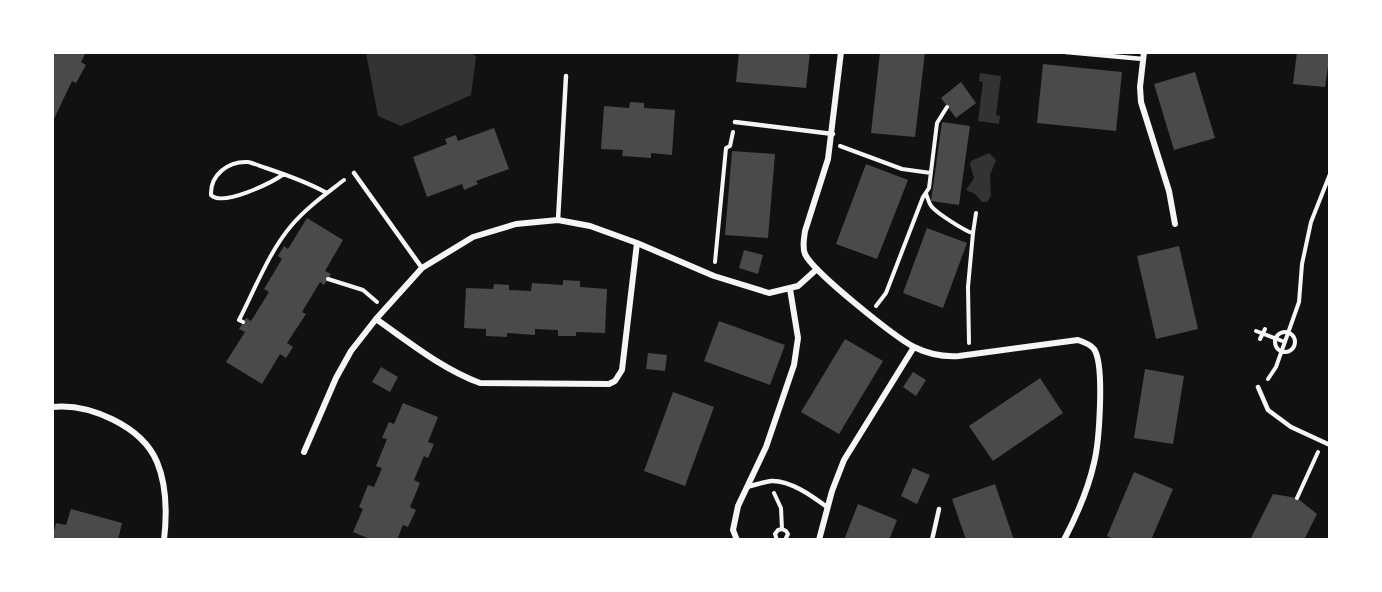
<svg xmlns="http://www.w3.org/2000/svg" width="1382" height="592" viewBox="0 0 1382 592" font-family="Rubik,sans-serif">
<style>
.water{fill:#333}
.building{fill:#4a4a4a}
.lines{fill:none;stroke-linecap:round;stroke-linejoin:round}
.path{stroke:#f5f5f5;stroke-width:4}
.service{stroke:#f5f5f5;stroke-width:4.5}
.minor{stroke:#f5f5f5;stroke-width:6}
</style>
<rect width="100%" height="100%" fill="#111"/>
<!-- water -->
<path class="water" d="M 366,53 L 472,53 L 476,57 L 471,95 L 401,126 L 378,116 Z
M 980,73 L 1001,76 L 996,115 L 1000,116 L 999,124 L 978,121 L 983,82 L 979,81 Z
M 989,153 L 996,160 L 990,175 L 991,196 L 987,202 L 982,202 L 975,194 L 966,190 L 974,178 L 970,164 L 971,161 Z"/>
<!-- building -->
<path class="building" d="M 52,52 L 86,52 L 81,62 L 86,65 L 76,83 L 72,81 L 52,123 Z
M 739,52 L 810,52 L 806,88 L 736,82 Z
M 880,52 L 925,52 L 915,137 L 871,133 Z
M 1297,52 L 1330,52 L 1325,87 L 1293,84 Z
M 1043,64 L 1122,72 L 1116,131 L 1037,123 Z
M 1195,72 L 1215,138 L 1174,150 L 1154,84 Z
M 961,82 L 976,103 L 956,118 L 941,98 Z
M 630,102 L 644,103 L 644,108 L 675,110 L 672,155 L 651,153 L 651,158 L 622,156 L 623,150 L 601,149 L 604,106 L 629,108 Z
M 942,122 L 970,126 L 959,205 L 931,201 Z
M 494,128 L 509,169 L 476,181 L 478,184 L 464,190 L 462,184 L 427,197 L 413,157 L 447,144 L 445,139 L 456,135 L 458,141 Z
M 732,151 L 775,154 L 768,238 L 725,235 Z
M 866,164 L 908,180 L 877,259 L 836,244 Z
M 307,218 L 343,240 L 325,271 L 331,274 L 324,285 L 320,282 L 302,312 L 306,314 L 287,343 L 293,347 L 286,358 L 280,354 L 262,384 L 226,362 L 245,332 L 239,329 L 246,318 L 251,321 L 269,292 L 264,289 L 282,259 L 278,256 L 284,246 L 288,249 Z
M 927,228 L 967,243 L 943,308 L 903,293 Z
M 1179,246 L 1198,329 L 1156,339 L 1137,256 Z
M 744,250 L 763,255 L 758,274 L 739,268 Z
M 563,280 L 580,281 L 580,287 L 607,289 L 605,333 L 576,332 L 576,336 L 558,336 L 558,330 L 535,329 L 535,335 L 507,333 L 507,337 L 486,336 L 486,329 L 464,328 L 466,288 L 493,289 L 494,284 L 509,285 L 509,290 L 531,291 L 532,283 L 563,285 Z
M 719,321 L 785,345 L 770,385 L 704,361 Z
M 845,339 L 883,361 L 839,434 L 801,412 Z
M 648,353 L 667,355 L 665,371 L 646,369 Z
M 381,367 L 398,377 L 390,392 L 372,382 Z
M 1145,369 L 1184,376 L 1173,444 L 1134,438 Z
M 913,372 L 926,380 L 916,396 L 903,387 Z
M 1040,378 L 1063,413 L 993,461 L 969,426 Z
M 673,392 L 714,407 L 685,486 L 644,471 Z
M 403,403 L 438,417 L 428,442 L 434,444 L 428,458 L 424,456 L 414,480 L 420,483 L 410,507 L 416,510 L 408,527 L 403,525 L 397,540 L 372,540 L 353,532 L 363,509 L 359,507 L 368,485 L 374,487 L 382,468 L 376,466 L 387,439 L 382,438 L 389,422 L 394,424 Z
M 913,468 L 930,475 L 917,504 L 901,496 Z
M 1134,472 L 1173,489 L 1151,540 L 1115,540 L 1107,536 Z
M 995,484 L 1014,540 L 966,540 L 952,499 Z
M 1273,494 L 1297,498 L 1317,514 L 1304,540 L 1250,540 Z
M 858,504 L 897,520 L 889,540 L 844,540 Z
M 71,509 L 122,523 L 118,540 L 52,540 L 56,523 L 66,525 Z"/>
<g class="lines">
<!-- path -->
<path class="path" d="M 840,146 L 902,169 L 931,173
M 284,174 C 271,183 223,207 211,195 C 210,175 228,161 248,162 C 253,163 260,166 266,168 C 287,175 307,182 327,193
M 926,194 C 928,198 929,204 932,207 C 937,213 966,232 973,233 L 976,213
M 715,262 L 726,148 L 730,146 L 733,132
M 328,279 L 363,290 L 377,302
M 876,306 L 886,293 L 923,197 L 929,188 L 937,123 L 947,107
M 243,322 L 239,320 C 255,289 269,252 291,226 C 306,208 326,194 344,180
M 1256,331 L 1285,342
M1275 342a10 10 0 1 1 20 0a10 10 0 1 1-20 0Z
M 1260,339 L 1265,329
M 969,343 L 968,287 L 973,233
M 1268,379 L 1276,367 L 1299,302 L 1302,264 L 1311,222 L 1330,174
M 774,493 L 781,508 L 782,529 L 786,531 L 788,534 L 785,540
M 1297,498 L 1318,452
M 777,540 L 775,534 L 778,530 L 782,529"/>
<!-- service -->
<path class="service" d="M 1066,52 L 1143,59
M 735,122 L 833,134
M 354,173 L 422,268
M 558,220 L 566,76
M 1258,387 L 1268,410 L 1291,427 L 1330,445
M 747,487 C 755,485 763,482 771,481 C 790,480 812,496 827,507
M 932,540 L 939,509"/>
<!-- minor -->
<path class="minor" d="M 841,52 L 828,159 L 805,231 C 804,239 802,247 805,254 C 813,272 895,337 914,347 C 928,354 943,357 959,356 L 1078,340 C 1084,342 1090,344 1094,349 C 1105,365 1099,443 1094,463 C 1088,490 1077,515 1064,540
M 1144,52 L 1140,87 L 1141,102 L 1169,191 L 1175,224
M 376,319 C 409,342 442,369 480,383 L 609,384 L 615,381 L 622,370 L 637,243
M 52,407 C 89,403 142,426 157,462 C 167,486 167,514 164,540
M 304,452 L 336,378 L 351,351 L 376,319 L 422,268 L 473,237 L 516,224 L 558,220 L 590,226 L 637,243 L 714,276 L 769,293 L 798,286 L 817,269
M 737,540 L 733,530 L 738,506 L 766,447 L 794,365 L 798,338 L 790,289
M 819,540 L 832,491 L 844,460 L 914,347"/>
</g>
<!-- border -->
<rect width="1382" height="592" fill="none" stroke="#ffffff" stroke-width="108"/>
</svg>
